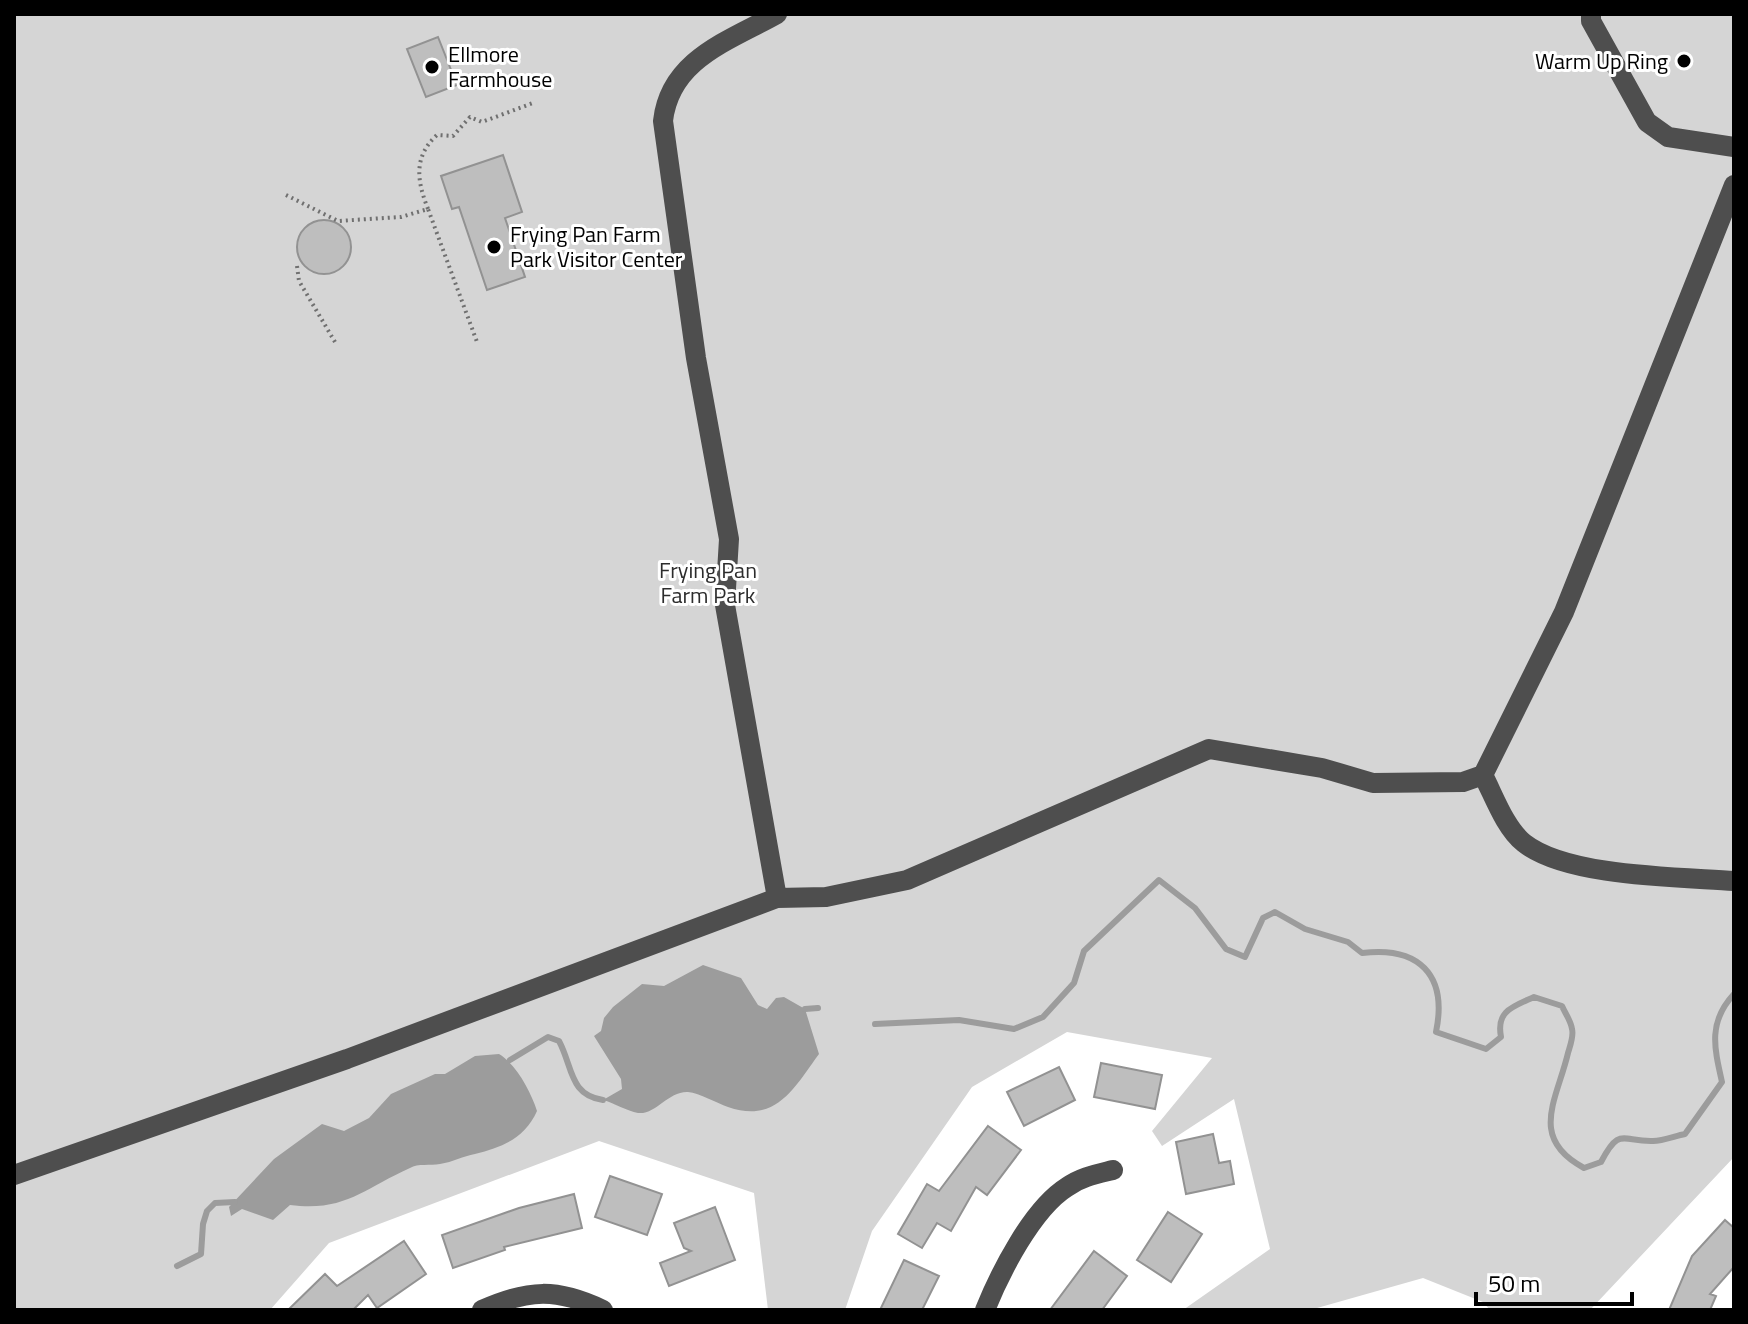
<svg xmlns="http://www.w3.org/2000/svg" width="1748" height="1324" viewBox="0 0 1748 1324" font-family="'Titillium Web',sans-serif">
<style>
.green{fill:#d5d5d5}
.water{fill:#9c9c9c}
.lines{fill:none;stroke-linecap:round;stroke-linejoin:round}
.stream{stroke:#9c9c9c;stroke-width:6}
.building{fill:#bebebe;stroke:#929292;stroke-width:2}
.path{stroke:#707070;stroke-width:4;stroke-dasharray:2 4;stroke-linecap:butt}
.minor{stroke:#4e4e4e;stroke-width:20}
.poi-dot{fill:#000;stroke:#fff;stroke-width:3}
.labels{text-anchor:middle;stroke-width:6;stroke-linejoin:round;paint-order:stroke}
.poi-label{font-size:22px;fill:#000;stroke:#fff;text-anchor:start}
.park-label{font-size:22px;fill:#2c2c2c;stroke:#fff}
</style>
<rect width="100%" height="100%" fill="#fff"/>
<!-- green -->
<path class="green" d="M 21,14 L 1734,14 L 1734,1157 L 1590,1310 L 1490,1310 L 1483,1302 L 1423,1278 L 1310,1310 L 1183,1310 L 1270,1249 L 1234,1099 L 1162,1146 L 1152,1131 L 1212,1058 L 1067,1032 L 972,1087 L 872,1231 L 845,1310 L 768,1310 L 754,1193 L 599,1141 L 329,1243 L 270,1310 L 14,1310 L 14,16 Z"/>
<!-- water -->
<path class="water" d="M 703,965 L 741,978 L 758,1005 L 767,1009 L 776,998 L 784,997 L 805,1009 L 819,1054 C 794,1088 776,1124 728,1107 C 716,1103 700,1093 688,1092 C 668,1091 656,1115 638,1113 C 627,1111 614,1103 603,1100 L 622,1089 L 621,1079 L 594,1036 L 601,1031 L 604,1018 L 613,1007 L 642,984 L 664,986 Z
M 499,1054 C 516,1064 531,1092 537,1111 C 525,1138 503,1147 475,1154 C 463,1156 453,1162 440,1164 C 430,1166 418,1163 410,1168 C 363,1189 345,1212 290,1205 L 273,1220 L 242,1209 L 231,1216 L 229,1207 L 274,1159 L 322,1124 L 344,1131 L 369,1118 L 391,1094 L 435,1074 L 445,1074 L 475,1056 Z"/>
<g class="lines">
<!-- stream -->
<path class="stream" d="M 805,1009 L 818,1008
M 875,1024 L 959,1020 L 1014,1029 L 1043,1017 L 1074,983 L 1084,951 L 1159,880 L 1195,908 L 1226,949 L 1245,957 L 1263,918 L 1275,912 L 1305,929 L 1348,942 L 1362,953 C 1418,946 1448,974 1436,1032 L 1486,1049 L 1501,1037 C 1496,1011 1512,1007 1534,997 L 1562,1006 C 1565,1013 1571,1021 1572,1029 C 1574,1036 1570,1046 1568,1053 C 1557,1100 1528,1138 1584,1168 L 1601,1162 C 1620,1126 1622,1142 1653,1141 C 1663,1141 1675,1136 1685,1134 L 1722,1082 C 1714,1047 1708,1022 1734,994
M 510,1060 L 548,1037 L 559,1041 C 573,1067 569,1095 603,1100
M 177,1266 L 201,1254 L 203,1224 L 207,1211 L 215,1203 L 235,1202"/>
</g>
<!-- building -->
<path class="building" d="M 438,37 L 457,85 L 426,97 L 407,49 Z
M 503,155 L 522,212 L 505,218 L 525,277 L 487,290 L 459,207 L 452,209 L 441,176 Z
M297 247a27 27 0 1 1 54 0a27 27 0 1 1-54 0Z
M 1101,1063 L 1162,1075 L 1155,1109 L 1094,1097 Z
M 1059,1067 L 1075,1100 L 1024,1126 L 1007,1092 Z
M 988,1126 L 1021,1150 L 987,1195 L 976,1187 L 951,1231 L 937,1223 L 922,1248 L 898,1234 L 927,1184 L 939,1191 Z
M 1213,1134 L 1219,1163 L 1230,1161 L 1234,1184 L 1186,1194 L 1176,1142 Z
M 610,1176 L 662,1194 L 647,1235 L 595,1217 Z
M 574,1194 L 582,1228 L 504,1247 L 505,1250 L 453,1268 L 442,1235 L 519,1208 Z
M 715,1207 L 735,1260 L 669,1286 L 660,1263 L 691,1251 L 684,1248 L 674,1223 Z
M 1168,1212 L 1202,1234 L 1171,1282 L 1137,1260 Z
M 1725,1220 L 1734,1228 L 1734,1267 L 1710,1294 L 1716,1296 L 1710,1310 L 1669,1310 L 1692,1256 Z
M 404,1241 L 426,1274 L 377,1308 L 368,1295 L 353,1310 L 288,1310 L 325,1274 L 337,1286 Z
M 1094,1251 L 1127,1276 L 1102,1310 L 1050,1310 Z
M 904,1260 L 939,1276 L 922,1310 L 880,1310 Z"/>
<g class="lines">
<!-- path -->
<path class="path" d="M 286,195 L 338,221 L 401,217 L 428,209 L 477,342
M 428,209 C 417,181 413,157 437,135 L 453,136 L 470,117 L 482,122 L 533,103
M 297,266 L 299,281 L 335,342"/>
<!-- minor -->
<path class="minor" d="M 1591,14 L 1591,21 L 1647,122 L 1668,137 L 1734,147
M 1483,775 C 1494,796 1505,828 1524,843 C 1567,877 1679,877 1734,881
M 777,898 L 725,605 L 729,539 L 696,358 L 663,121 C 670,59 729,41 777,14
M 14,1175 L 347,1059 L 777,898 L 826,897 L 907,880 L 1209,749 L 1322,768 L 1373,783 L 1463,782 L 1483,775 L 1564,612 L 1734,185
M 482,1310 C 529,1289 557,1288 603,1310
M 985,1310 C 1000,1273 1032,1209 1067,1187 C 1081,1177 1097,1174 1113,1170"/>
</g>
<!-- markers -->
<g class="poi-dot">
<circle cx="1684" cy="61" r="8"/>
<circle cx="432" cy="67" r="8"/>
<circle cx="494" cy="247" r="8"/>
</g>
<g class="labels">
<!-- poi labels -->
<g class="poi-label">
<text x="448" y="62">Ellmore<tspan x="448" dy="25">Farmhouse</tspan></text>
<text x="1668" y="69" text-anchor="end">Warm Up Ring</text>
<text x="510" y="242">Frying Pan Farm<tspan x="510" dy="25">Park Visitor Center</tspan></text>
</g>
<!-- park labels -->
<g class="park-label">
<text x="708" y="578">Frying Pan<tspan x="708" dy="25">Farm Park</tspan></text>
</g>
</g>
<!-- border -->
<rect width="1748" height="1324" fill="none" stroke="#000000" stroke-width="32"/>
<!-- scale -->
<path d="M1476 1292v12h156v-12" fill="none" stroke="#000000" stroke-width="4"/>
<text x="1488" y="1292" font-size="24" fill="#000000" stroke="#ffffff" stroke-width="6" paint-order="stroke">50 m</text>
</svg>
